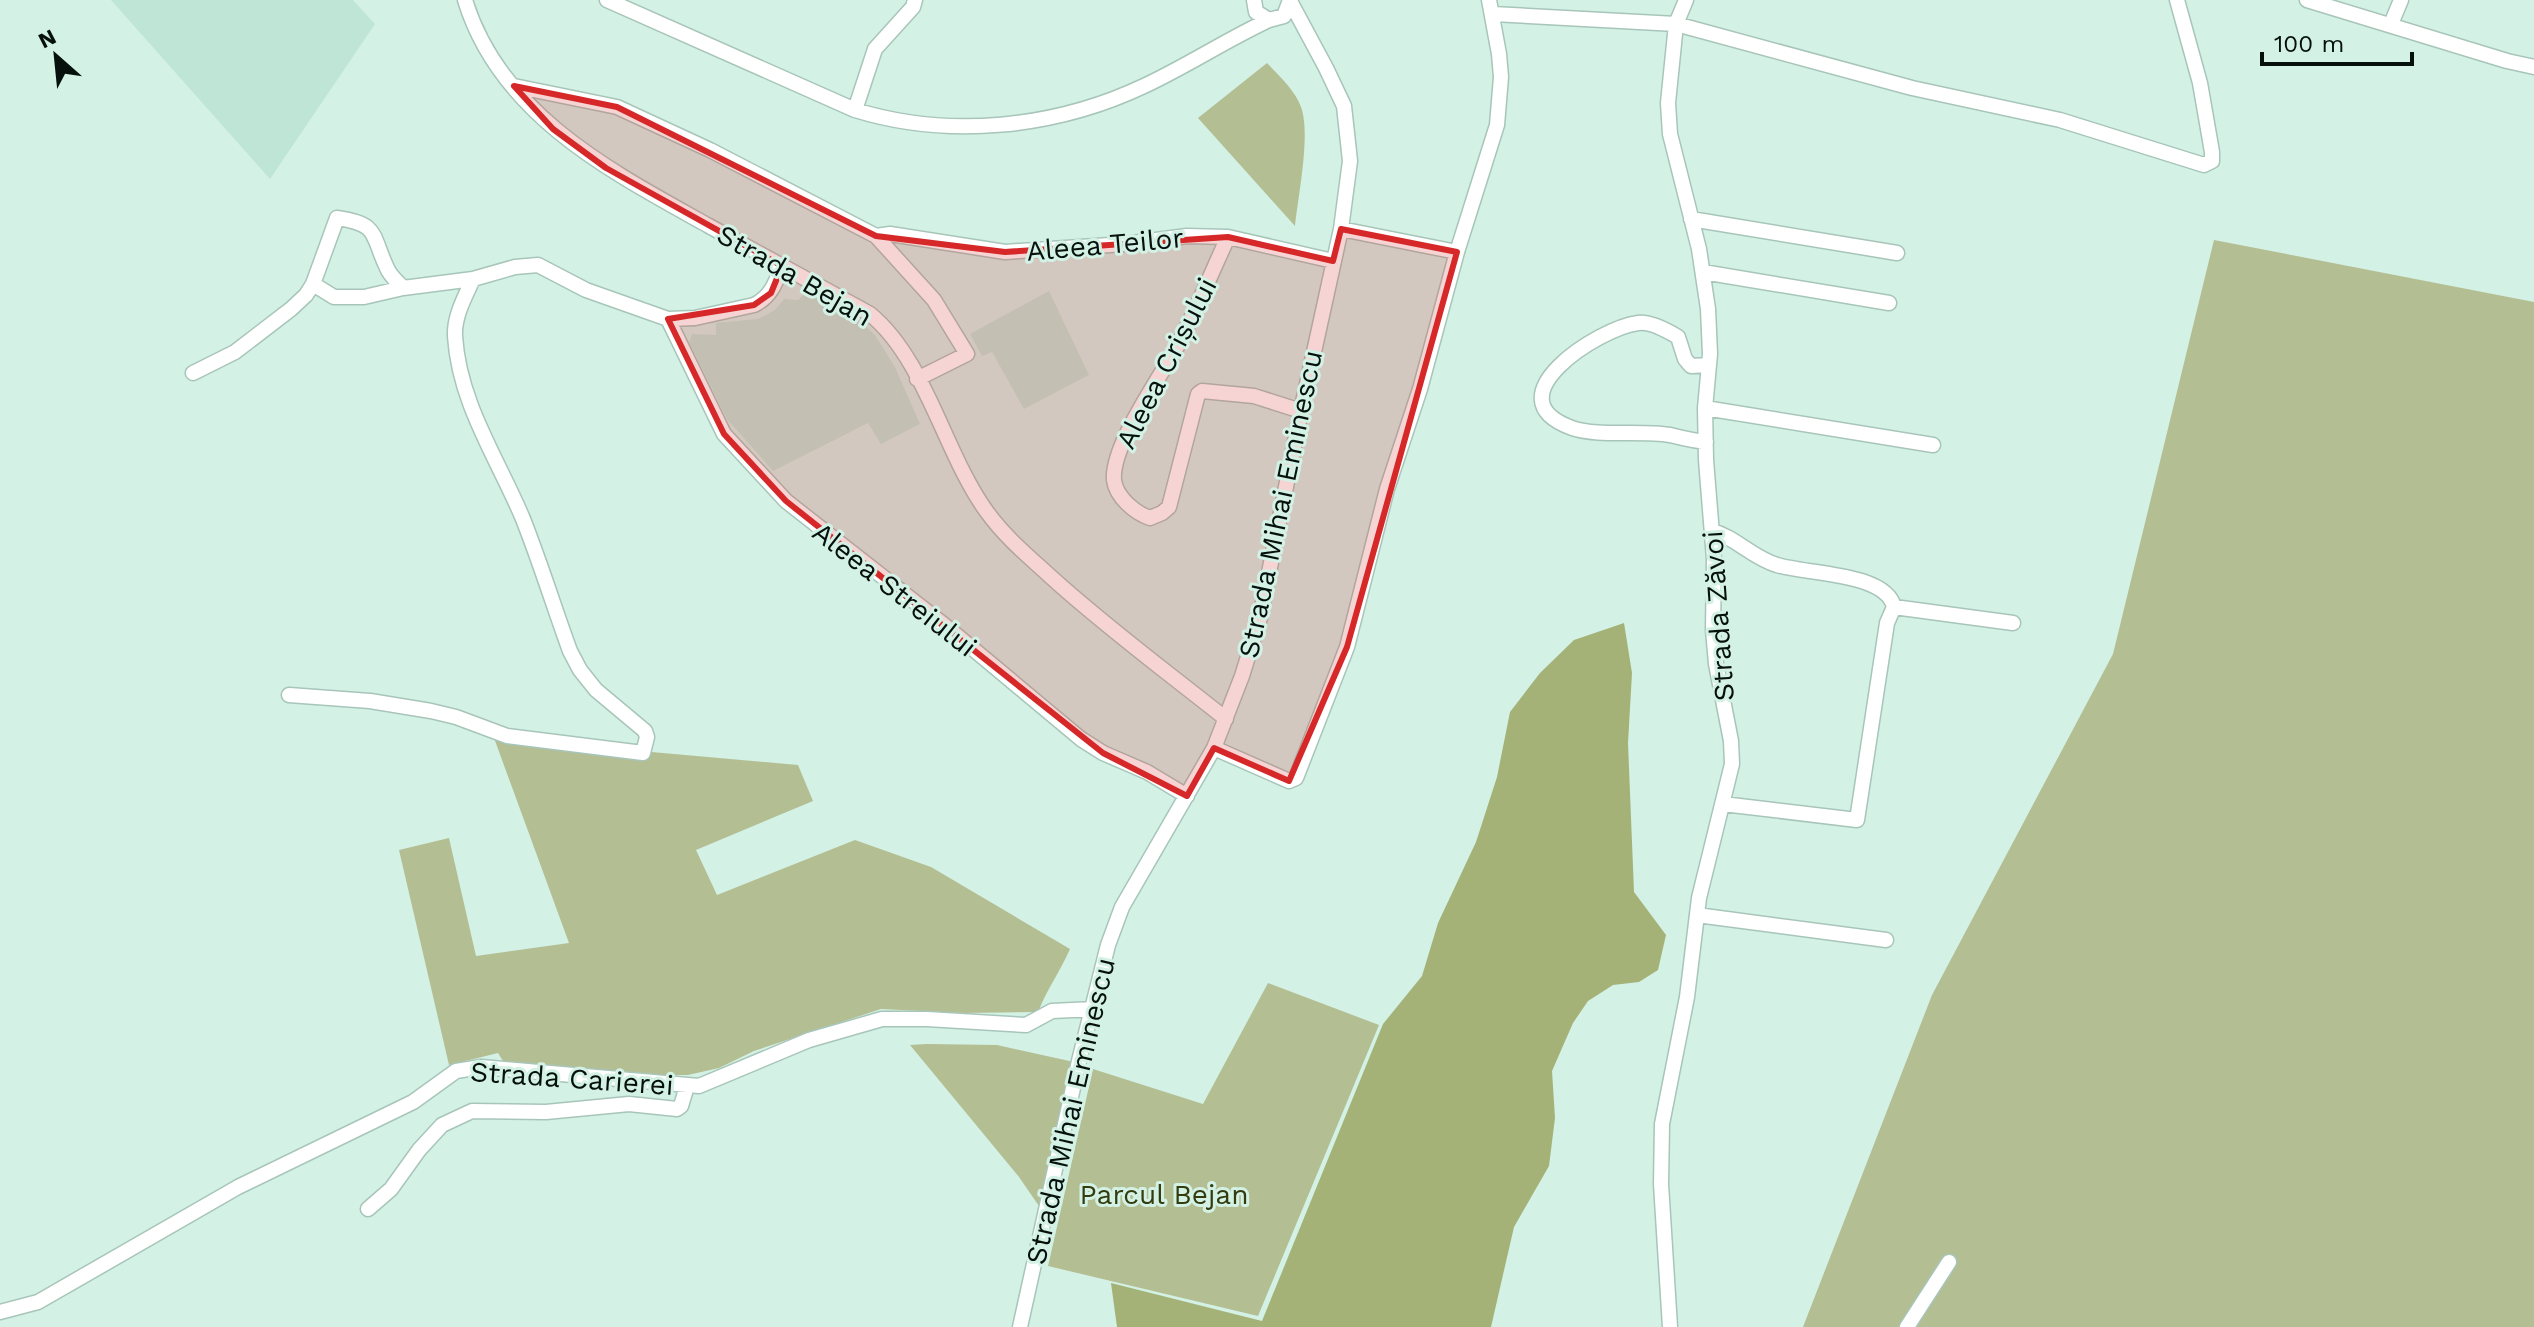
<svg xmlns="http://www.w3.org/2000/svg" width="2534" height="1327" viewBox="0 0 2534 1327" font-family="'Work Sans',sans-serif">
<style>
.built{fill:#bee5d6}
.green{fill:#b4be93}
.forest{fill:#a5b277}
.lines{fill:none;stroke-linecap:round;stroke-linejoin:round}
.minor-casing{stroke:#a8c5ba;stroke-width:17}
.minor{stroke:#fff;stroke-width:14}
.marked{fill:#d62828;fill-opacity:0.2;stroke:#d62828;stroke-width:6;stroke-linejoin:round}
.labels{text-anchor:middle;stroke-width:6;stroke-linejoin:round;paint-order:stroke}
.street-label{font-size:28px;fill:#06100d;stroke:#d3f1e5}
.park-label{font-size:28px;fill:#343c0e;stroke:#d3f1e5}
</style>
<rect width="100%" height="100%" fill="#d3f1e5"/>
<!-- built -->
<path class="built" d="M 111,0 L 353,0 L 375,24 L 270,179 Z
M 1049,291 L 1089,375 L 1024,409 L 992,352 L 982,356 L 970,334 Z
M 806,292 L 853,315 L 875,335 L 895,367 L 920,424 L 881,444 L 868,423 L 773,471 L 727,419 L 689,342 L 692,334 L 716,335 L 716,323 L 758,319 L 775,310 L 784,299 L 798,300 Z"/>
<!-- green -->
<path class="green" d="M 1267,63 C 1279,76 1295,90 1301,107 C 1311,134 1298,196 1295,226 L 1198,118 Z
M 2214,240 L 2534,302 L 2534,1327 L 1803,1327 L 1932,995 L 2113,654 Z
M 494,738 L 798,765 L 813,801 L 696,850 L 717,895 L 855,840 L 931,867 L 1070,949 C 1060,972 1047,989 1038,1012 L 963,1013 L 881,1009 L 754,1051 L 719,1068 L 688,1075 L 645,1075 L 503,1061 L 498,1053 L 449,1065 L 399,850 L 449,838 L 476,956 L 569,943 Z
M 1268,983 L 1379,1025 L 1258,1316 L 1048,1266 L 1093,1069 L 1203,1104 Z
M 927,1044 L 997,1045 L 1074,1062 L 1041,1209 L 1019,1177 L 910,1045 Z"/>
<!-- forest -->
<path class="forest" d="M 1624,623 L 1632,673 L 1628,743 L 1634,892 L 1666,935 L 1658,970 L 1639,982 L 1613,985 L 1588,1001 L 1573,1023 L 1552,1071 L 1555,1118 L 1549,1166 L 1514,1227 L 1491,1327 L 1117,1327 L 1111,1283 L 1262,1321 L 1383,1024 L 1422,976 L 1438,923 L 1476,842 L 1497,777 L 1510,712 L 1540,673 L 1574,640 Z"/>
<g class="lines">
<defs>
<path id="minor" d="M 465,0 C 500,115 612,172 709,226 C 763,255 816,285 870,314 C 926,360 944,453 987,512 C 1005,537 1028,556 1051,577 C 1106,627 1167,672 1226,719
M 607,0 L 855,110 C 949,139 1055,128 1144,86 C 1187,66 1226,40 1269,20
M 1254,0 L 1256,12 L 1269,20 L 1284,16 L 1290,0
M 2307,0 L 2507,61 L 2534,67
M 1493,14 L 1676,24 L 1912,88 L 2060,120 L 2204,165 L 2212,161 L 2212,152 L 2200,83 L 2177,0
M 2391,24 L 2401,0
M 514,86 L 617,107 L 710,150 L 876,236 L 934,300 L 967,354 L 917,379
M 855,110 L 875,49 L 913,7 L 915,0
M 1691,219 L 1897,253
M 1341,229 L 1457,252
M 876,236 L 890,234 L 1005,252 L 1125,244 L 1187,236 L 1228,237 L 1333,261
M 1228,237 C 1212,272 1197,308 1179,343 C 1162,375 1111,445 1114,480 C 1116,497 1135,513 1150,518 L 1162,513 L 1169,507 L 1198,394 L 1202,391 L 1254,396 L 1301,411
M 782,266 C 776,282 771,297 754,305 L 695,318 L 668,319 L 724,434 L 786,501 L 948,628 L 1081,739 L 1103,753 L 1147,772 L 1187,796
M 1703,272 L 1889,303
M 313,284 L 337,218 C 380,224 371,235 387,268 C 390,276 398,282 403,288
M 193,373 L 235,352 L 291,309 L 306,295 L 313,284 L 334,297 L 364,297 L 403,288 L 473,279 L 515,267 L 538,265 L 586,290 L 668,319
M 1705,408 L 1933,445
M 1706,442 C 1693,441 1682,438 1670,435 C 1641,430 1598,437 1572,428 C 1489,398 1599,328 1638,323 C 1650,321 1668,331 1678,337 L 1685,359 L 1691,366 L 1709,365
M 1712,531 C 1735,537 1753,558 1777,565 C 1804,574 1886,572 1894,607 L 2013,623
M 289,695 L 370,701 L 431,711 L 456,717 L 507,736 L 643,753 L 647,737 L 645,731 L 596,690 L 580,670 L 570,651 C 554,607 540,562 523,519 C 498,459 459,403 455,336 C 454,316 465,297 473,279
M 1214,748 L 1289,781 L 1296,778 L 1347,647 L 1387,489 L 1420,389 L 1457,252 L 1497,125 L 1501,77 L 1499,54 L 1489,0
M 1723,804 L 1857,820 L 1887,623 L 1894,607
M 1697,915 L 1886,940
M 368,1209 L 391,1189 L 419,1150 L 442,1125 L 472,1111 L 546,1112 L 629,1104 L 677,1109 L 681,1106 L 687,1086
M 0,1312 L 38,1302 L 238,1187 L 413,1102 L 456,1071 L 481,1067 L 699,1086 L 809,1040 L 882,1019 L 927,1019 L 1026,1025 L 1052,1011 L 1093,1009
M 1020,1327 L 1079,1061 L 1108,945 L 1122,907 L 1214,748 L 1242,676 L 1260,618 L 1301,411 L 1341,229 L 1350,161 L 1344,106 L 1326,68 L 1290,1
M 1670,1327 L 1661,1184 L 1662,1124 L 1687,997 L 1699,898 L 1732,764 L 1731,741 L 1716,664 L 1713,630 L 1714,559 L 1706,460 L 1705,408 L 1710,354 L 1708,309 L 1699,249 L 1670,134 L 1668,103 L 1676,24 L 1686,0
M 1907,1327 L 1949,1262"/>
</defs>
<!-- minor casing -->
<use href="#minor" class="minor-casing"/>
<!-- minor -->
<use href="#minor" class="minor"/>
</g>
<!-- marked area -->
<path class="marked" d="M 514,86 L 617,107 L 876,236 L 1005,252 L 1228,237 L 1333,261 L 1341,229 L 1457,252 L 1347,647 L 1289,781 L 1214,748 L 1187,796 L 1103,753 L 786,501 L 724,434 L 668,319 L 754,305 L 771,293 L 782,266 L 606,168 L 553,129 Z"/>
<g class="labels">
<!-- street labels -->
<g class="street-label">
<text transform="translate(1105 244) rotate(-5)" y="10">Aleea Teilor</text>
<text transform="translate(795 275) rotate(30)" y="10">Strada Bejan</text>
<text transform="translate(1166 363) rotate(-63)" y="10">Aleea Crișului</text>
<text transform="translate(1280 504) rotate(-78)" y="10">Strada Mihai Eminescu</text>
<text transform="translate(895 589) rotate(38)" y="10">Aleea Streiului</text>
<text transform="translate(1718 616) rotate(-94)" y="10">Strada Zăvoi</text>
<text transform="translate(572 1078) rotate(4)" y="10">Strada Carierei</text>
<text transform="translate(1070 1111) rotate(-77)" y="10">Strada Mihai Eminescu</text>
</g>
<!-- park labels -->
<g class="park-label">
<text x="1164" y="1204">Parcul Bejan</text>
</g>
</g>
<!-- north arrow -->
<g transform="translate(56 56) rotate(333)" stroke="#d3f1e5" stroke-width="6" paint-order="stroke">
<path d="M0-6L14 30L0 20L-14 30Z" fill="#06100d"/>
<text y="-12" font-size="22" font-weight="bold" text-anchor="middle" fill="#06100d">N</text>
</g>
<!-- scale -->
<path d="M2262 52v12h150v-12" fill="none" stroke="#06100d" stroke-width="4"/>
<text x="2274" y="52" font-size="24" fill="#06100d" stroke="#d3f1e5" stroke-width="6" paint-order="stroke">100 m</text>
</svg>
